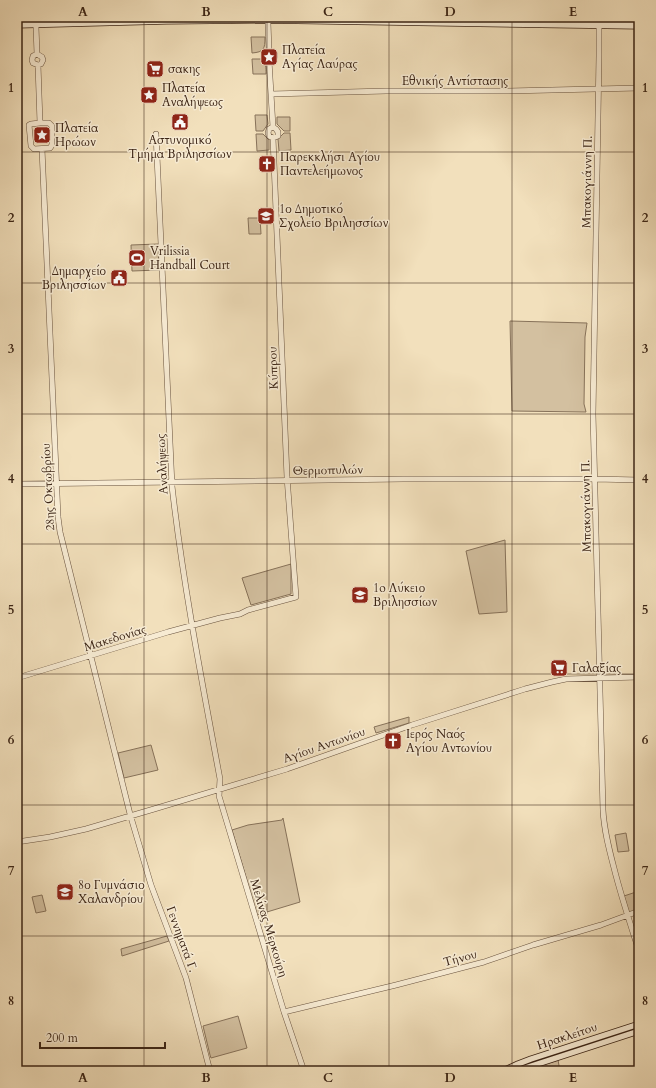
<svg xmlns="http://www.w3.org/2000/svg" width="656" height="1088" viewBox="0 0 656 1088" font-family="Cardo,serif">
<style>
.green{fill:#d3c0a0;stroke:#87725a}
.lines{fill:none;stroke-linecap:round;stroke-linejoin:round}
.tertiary-casing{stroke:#69533f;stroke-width:6}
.secondary-casing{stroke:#3b2415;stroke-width:7}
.tertiary{stroke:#f7ebd3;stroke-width:5}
.secondary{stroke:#f7ebd3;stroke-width:5.5}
.grid{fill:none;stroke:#3b2415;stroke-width:1;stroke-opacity:0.55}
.labels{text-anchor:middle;stroke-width:3;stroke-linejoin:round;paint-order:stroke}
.poi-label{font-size:12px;fill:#3b2415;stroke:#f7ebd3;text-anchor:start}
.street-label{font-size:12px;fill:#3b2415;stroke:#f7ebd3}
.neatline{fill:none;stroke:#3b2415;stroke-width:1.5}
.grid-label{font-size:13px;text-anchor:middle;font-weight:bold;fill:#3b2415}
</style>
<rect width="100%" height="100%" fill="#f2e0bc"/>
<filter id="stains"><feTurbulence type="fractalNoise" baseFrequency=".005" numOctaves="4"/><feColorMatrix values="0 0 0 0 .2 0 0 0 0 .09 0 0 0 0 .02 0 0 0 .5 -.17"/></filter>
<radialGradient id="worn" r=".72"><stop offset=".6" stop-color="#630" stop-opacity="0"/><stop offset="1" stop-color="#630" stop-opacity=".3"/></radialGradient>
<!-- green -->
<path class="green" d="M 251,37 L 265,37 C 265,49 264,52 252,53 Z
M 252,59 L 261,59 C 266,63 266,67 266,74 L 253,74 Z
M 255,115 L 267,115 L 268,124 L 263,131 L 256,131 Z
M 277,117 L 290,117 L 290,131 L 284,131 L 277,124 Z
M 284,133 L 290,133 L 291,150 L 279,151 L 278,139 Z
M 256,134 L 263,134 L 269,140 L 269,150 L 257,151 Z
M 248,218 L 260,218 L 261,234 L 249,234 Z
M 158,244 L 159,270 L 132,271 L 131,245 Z
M 510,321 L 587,323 L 585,337 L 584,404 L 586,412 L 512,411 Z
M 505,540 L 507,612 L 479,614 L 466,551 Z
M 291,564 L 291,594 L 251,605 L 242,578 Z
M 409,717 L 409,723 L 376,733 L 374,727 Z
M 151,745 L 158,770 L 124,778 L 118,753 Z
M 283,818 L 300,902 L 257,915 L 232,830 L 248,825 L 282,820 Z
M 626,833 L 629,851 L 618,852 L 615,835 Z
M 639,891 L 639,909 L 629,913 L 624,896 Z
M 42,895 L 46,911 L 36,913 L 32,897 Z
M 167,936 L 169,941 L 122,956 L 121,949 Z
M 238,1016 L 247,1048 L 211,1058 L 210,1055 L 203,1026 Z
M 558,1060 L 560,1071 L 533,1071 L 533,1068 Z"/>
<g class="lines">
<defs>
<path id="tertiary" d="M 265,17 L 268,23 L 269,51
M 37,21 L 36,27 L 37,54
M 599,21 L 599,56 L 593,414 L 603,810 C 604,830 609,849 614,868 C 621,896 630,923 639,951
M 269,51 L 273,52 L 275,55 L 274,59 L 269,61
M 269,51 L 265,53 L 264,56 L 265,59 L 269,61
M 37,54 L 33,56 L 32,60 L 33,63 L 38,65
M 37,54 L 42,57 L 43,60 L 41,64 L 38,65
M 269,61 L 273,127
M 38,65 L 40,123
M 271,94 L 386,91 L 505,91 L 639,88
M 40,123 L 49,123 L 52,126 L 52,145 L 50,148 L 34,149 L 31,146 L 29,125 L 31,124 Z
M 273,127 L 276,129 L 278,132 L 278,136 L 273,138
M 273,127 L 269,129 L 268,133 L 269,136 L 273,138
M 156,134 L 172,486 C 183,584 202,682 220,779 L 219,796 L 284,1012 L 304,1071
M 42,149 L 58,517 L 60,532 L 130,814 L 151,885 L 186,978 L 210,1071
M 17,484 L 403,479 L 595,479 L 639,480
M 17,678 L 168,632 L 220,618 L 240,614 L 248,610 L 296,597 L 287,477 L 273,138
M 17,842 L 50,837 L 86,829 L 154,809 L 287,769 L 412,725 L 525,689 L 552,682 L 566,679 L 639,677
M 284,1012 L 396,985 L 484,962 L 533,945 L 601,925 L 639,911"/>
<path id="secondary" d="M 462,17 L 599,21 L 639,21
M 17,19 L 100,17
M 17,25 L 166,21 L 267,20 L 639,26
M 503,1071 L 518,1064 L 531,1059 L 639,1024
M 516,1071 L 639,1031"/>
</defs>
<!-- tertiary casing -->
<use href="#tertiary" class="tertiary-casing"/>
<!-- secondary casing -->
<use href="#secondary" class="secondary-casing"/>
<!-- tertiary -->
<use href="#tertiary" class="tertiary"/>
<!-- secondary -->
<use href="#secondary" class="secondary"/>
</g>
<!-- grid -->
<path class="grid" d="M 144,17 L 144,1071M 267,17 L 267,1071M 389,17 L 389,1071M 512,17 L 512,1071M 17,152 L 639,152M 17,283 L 639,283M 17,414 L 639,414M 17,544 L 639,544M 17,674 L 639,674M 17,805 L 639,805M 17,936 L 639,936"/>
<!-- icons -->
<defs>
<symbol id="sight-square" viewBox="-11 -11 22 22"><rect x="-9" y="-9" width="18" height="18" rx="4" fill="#8f2418" stroke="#f7ebd3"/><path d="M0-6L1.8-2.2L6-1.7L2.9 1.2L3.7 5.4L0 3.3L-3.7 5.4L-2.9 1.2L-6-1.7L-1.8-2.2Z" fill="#fff"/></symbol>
<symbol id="supermarket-square" viewBox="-11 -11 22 22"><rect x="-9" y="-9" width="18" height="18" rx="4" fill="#8f2418" stroke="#f7ebd3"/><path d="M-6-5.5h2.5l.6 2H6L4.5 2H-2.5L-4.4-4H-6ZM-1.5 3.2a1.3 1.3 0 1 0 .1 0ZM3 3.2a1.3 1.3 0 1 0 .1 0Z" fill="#fff"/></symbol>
<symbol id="civic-square" viewBox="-11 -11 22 22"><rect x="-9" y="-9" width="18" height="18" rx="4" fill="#8f2418" stroke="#f7ebd3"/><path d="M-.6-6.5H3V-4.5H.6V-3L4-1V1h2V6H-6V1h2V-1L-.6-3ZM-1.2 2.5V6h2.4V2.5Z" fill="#fff"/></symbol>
<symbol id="church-square" viewBox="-11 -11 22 22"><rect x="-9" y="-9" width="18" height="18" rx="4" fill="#8f2418" stroke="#f7ebd3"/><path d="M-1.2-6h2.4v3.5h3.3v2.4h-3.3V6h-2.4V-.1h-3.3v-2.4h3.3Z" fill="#fff"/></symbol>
<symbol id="school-square" viewBox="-11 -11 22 22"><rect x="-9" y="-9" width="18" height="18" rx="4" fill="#8f2418" stroke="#f7ebd3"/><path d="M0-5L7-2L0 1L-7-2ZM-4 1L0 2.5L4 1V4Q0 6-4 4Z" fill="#fff"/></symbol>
<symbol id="stadium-square" viewBox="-11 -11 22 22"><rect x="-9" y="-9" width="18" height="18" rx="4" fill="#8f2418" stroke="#f7ebd3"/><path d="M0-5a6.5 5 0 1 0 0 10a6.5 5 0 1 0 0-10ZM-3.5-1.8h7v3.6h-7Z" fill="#fff"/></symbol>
</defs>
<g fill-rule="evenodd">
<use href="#sight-square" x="259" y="47" width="20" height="20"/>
<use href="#supermarket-square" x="145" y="59" width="20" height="20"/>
<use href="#sight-square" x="139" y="85" width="20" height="20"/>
<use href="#civic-square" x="170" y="112" width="20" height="20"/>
<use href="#sight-square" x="32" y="125" width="20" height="20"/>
<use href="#church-square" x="257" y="154" width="20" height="20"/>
<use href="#school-square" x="256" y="206" width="20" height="20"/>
<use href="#stadium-square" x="127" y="248" width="20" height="20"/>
<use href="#civic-square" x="109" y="268" width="20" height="20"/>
<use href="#school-square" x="350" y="585" width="20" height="20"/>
<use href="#supermarket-square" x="549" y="658" width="20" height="20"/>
<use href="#church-square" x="383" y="731" width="20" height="20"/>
<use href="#school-square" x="55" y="882" width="20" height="20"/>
</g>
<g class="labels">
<!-- poi labels -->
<g class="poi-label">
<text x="282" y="54">Πλατεία<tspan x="282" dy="14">Αγίας Λαύρας</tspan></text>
<text x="168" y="73">σακης</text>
<text x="162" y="92">Πλατεία<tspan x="162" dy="14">Αναλήψεως</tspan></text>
<text x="55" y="132">Πλατεία<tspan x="55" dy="14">Ηρώων</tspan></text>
<text x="180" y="144" text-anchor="middle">Αστυνομικό<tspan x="180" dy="14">Τμήμα Βριλησσίων</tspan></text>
<text x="280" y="161">Παρεκκλήσι Αγίου<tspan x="280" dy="14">Παντελεήμωνος</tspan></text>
<text x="279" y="213">1ο Δημοτικό<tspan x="279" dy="14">Σχολείο Βριλησσίων</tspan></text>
<text x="150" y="255">Vrilissia<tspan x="150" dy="14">Handball Court</tspan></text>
<text x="106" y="275" text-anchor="end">Δημαρχείο<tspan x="106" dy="14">Βριλησσίων</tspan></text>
<text x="373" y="592">1o Λύκειο<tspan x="373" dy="14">Βριλησσίων</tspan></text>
<text x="572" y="672">Γαλαξίας</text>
<text x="406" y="738">Ιερός Ναός<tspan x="406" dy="14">Αγίου Αντωνίου</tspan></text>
<text x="78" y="889">8ο Γυμνάσιο<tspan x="78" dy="14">Χαλανδρίου</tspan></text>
</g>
<!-- street labels -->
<g class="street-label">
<text x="455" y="85">Εθνικής Αντίστασης</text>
<text transform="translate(587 182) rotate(-89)" y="4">Μπακογιάννη Π.</text>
<text transform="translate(273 368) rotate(-92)" y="4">Κύπρου</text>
<text transform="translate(162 464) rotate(-93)" y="4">Αναλήψεως</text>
<text transform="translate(328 470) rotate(-1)" y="4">Θερμοπυλών</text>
<text transform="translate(48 487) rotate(-93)" y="4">28ης Οκτωβρίου</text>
<text transform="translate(586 506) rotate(-91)" y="4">Μπακογιάννη Π.</text>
<text transform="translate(115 638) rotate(-17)" y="4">Μακεδονίας</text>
<text transform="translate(324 745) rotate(-19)" y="4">Αγίου Αντωνίου</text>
<text transform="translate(269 928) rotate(73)" y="4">Μελίνας Μερκούρη</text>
<text transform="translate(182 939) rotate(70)" y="4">Γεννηματά Γ.</text>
<text transform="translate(460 958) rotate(-15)" y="4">Τήνου</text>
<text transform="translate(567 1036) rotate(-18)" y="4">Ηρακλείτου</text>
</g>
</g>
<!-- margin -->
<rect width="656" height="1088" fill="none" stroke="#f2e0bc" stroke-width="44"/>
<!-- scale -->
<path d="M40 1042v6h125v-6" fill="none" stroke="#3b2415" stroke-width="2"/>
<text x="46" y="1042" font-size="12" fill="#3b2415" stroke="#f7ebd3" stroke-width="3" paint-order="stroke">200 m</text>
<rect x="22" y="22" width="612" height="1044" class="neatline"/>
<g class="grid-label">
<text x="83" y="16">A</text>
<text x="206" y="16">B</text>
<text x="328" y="16">C</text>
<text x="450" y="16">D</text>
<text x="573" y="16">E</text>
<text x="11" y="92">1</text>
<text x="645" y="92">1</text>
<text x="11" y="222">2</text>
<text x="645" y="222">2</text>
<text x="11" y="353">3</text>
<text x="645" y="353">3</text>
<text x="11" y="483">4</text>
<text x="645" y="483">4</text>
<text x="11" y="614">5</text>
<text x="645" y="614">5</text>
<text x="11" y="744">6</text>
<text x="645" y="744">6</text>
<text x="11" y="875">7</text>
<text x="645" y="875">7</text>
<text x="11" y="1005">8</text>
<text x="645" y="1005">8</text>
<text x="83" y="1082">A</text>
<text x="206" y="1082">B</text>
<text x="328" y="1082">C</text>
<text x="450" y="1082">D</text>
<text x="573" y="1082">E</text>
</g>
<rect width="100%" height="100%" filter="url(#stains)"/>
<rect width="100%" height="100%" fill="url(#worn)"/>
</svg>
